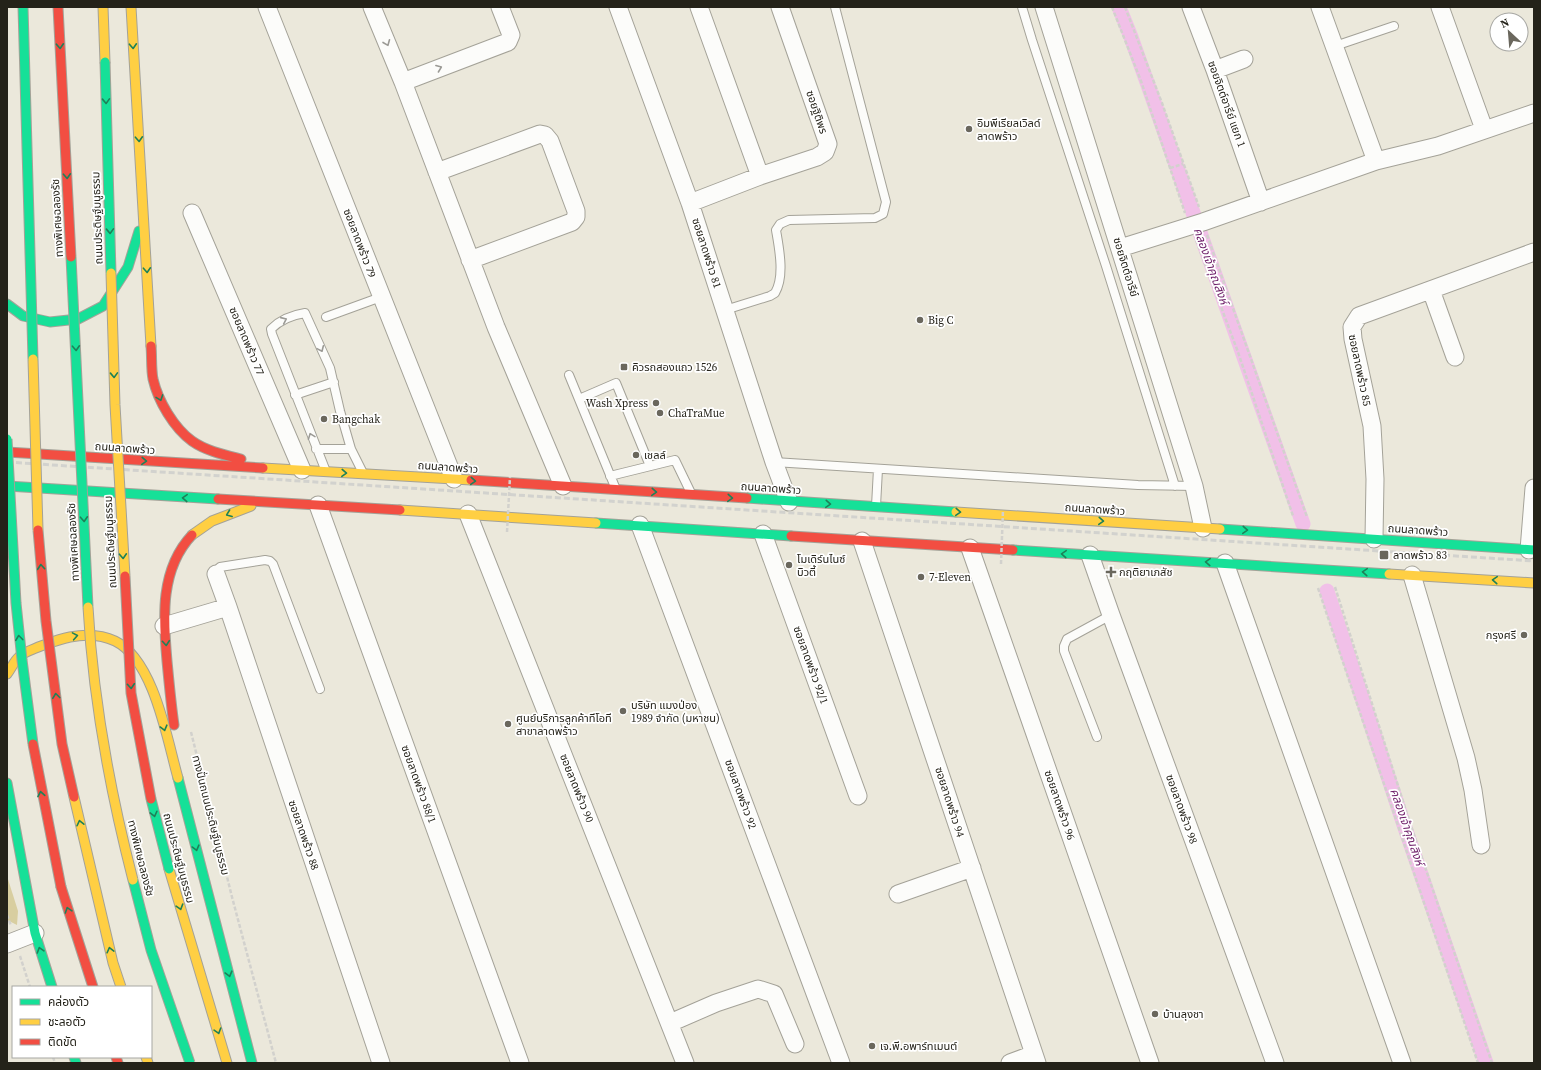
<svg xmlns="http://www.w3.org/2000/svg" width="1541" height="1070" viewBox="0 0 1541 1070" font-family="'Source Serif 4','Noto Sans Thai',serif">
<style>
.green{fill:#d8cea0}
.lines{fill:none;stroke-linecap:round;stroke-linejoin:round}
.canal{stroke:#f1c0e8;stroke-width:15}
.lane-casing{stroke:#a4a298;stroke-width:10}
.street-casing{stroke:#a4a298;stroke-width:19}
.fast-casing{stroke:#a4a298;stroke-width:11}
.slow-casing{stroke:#a4a298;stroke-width:11}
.jam-casing{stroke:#a4a298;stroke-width:11}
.path{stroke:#d2d1cd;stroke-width:2.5;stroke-dasharray:4 2;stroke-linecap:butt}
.lane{stroke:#fcfcfa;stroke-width:8}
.street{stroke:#fcfcfa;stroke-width:17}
.fast{stroke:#16e098;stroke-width:9}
.slow{stroke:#ffcf43;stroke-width:9}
.jam{stroke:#f24e42;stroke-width:9}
.rail{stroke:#d2d2ce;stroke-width:3;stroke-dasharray:6 3;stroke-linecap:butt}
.fast-bridge-casing{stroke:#a4a298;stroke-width:11;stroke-linecap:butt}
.slow-bridge-casing{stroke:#a4a298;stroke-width:11;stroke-linecap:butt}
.jam-bridge-casing{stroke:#a4a298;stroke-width:11;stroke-linecap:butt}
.path-bridge{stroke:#d2d1cd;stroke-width:2.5;stroke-dasharray:4 2;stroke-linecap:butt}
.fast-bridge{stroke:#16e098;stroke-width:9}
.slow-bridge{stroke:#ffcf43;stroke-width:9}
.jam-bridge{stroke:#f24e42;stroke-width:9}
.oneway{stroke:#9b9a95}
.oneway2{stroke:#1d8158}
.poi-dot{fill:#6a675d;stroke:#fff;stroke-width:1.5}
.labels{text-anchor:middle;stroke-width:3.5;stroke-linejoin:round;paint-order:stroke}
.street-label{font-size:11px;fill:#242219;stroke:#fff}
.poi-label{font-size:11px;fill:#242219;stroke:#fff;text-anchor:start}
.water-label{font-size:12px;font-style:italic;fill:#6d1e69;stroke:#fff}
</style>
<rect width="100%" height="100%" fill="#ebe8db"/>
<!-- green -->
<path class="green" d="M 7,876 L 18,911 L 17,925 L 7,920 Z"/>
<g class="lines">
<!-- canal -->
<path class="canal" d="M 1119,7 L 1131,37 L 1303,524
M 1327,591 L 1404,825 L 1486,1063"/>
<defs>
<path id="lane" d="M 1022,7 L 1032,40 L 1106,266 L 1175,486
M 1335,46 L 1394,26
M 725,310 L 770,296 L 775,293 C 785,276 779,248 776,230 L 780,224 L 789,220 L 875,218 L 883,214 L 886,202 L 835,7
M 326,317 L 381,297
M 569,375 L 615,487
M 295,395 L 334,382
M 579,399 L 616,383 L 650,466
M 316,449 L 351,449
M 774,462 L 1138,485 L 1194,486
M 325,469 L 272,334 L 271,329 C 280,320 292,315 305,313 L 330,368 L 340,411 L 351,449 L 362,471
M 610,476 L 675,460 L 690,491
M 876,506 L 878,469
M 216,574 L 217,570 L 220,567 L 265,560 L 270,561 L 273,564 L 320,689
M 1097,737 L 1064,651 L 1064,646 L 1067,639 L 1111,615"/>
<path id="street" d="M 267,7 L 454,479
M 372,7 L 403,82 L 496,327 L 563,486
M 618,7 L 690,203 L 774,462 L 789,502
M 699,7 L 760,176
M 1044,7 L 1194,486 L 1203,528
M 1191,7 L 1215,70 L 1261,202
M 1320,7 L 1376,161
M 1440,7 L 1484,129
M 1215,70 L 1244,59
M 403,82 L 508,42 L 511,35 L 500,7
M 437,172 L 540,134 L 545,135 L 550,141 L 576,211 L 576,217 L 572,222 L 470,260
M 690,203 L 760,176 L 817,157 L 825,152 L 828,144 L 780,7
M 192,213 L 302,470
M 1120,248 L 1203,222 L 1376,161 L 1438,146 L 1534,113
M 1431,290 L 1455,357
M 318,505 L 520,1063
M 468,514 L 685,1063
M 640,525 L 841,1063
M 763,534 L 858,796
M 1374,539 L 1375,479 L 1372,426 L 1353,339 L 1352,327 L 1359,316 L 1534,252
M 862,541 L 1037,1063
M 970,548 L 1150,1063
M 1529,550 L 1534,488
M 1090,555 L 1111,615 L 1275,1063
M 1225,563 L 1402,1063
M 216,574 L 228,607
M 1412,575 L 1466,758 L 1473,790 L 1481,845
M 164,626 L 228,607 L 381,1063
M 898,894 L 972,868
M 7,944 L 35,933
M 670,1023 L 716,1003 L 758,989 L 774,994 L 795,1044
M 1010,1063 L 1034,1054"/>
<path id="fast" d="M 7,304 L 23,316 L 50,322 L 78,319 L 103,306 L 128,267 L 139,231
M 7,486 L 218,499
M 747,498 L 956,512
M 596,523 L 791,536
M 1220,529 L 1534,550
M 1013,550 L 1389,574
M 178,778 L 252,1063
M 7,783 L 35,933 L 52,987
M 74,1057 L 76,1063"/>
<path id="slow" d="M 103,7 L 105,62
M 131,7 L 151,346
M 263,468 L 471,480
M 400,510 L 596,523
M 956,512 L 1220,529
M 192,535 L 212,521 L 251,506
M 1389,574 L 1534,583
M 7,674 C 11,669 14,661 19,657 C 26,650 60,639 70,637 C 85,634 100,634 115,641 C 154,660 167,739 178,778
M 169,869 L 227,1063
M 146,1057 L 148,1063"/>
<path id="jam" d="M 151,346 C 152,357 151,369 153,379 C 158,401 174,428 192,441 C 206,451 225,455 241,459
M 7,452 L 263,468
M 471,480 L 747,498
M 218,499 L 400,510
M 791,536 L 1013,550
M 174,725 C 171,704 169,682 167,661 C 163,617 160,569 192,535
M 61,887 L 93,987
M 116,1057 L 118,1063"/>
</defs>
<!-- lane casing -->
<use href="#lane" class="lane-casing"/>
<!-- street casing -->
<use href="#street" class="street-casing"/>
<!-- fast casing -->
<use href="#fast" class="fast-casing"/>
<!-- slow casing -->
<use href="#slow" class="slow-casing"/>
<!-- jam casing -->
<use href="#jam" class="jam-casing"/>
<!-- path -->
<path class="path" d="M 1112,7 L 1141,81 L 1185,213
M 1125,7 L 1162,103 L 1199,207
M 1170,168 L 1183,164
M 1207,235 L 1307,517
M 1196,240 L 1238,352 L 1293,516
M 1335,587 L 1407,814 L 1492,1063
M 1318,588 L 1478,1063
M 191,732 L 232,897 L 276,1063
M 7,915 L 11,926
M 20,956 L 30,987
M 53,1057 L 55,1063"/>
<!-- lane -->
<use href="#lane" class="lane"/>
<!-- street -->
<use href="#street" class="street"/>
<!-- fast -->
<use href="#fast" class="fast"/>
<!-- slow -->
<use href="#slow" class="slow"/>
<!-- jam -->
<use href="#jam" class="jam"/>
<!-- rail -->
<path class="rail" d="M 7,462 L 1534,561"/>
<defs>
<path id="fast-bridge" d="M 23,7 L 33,359
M 105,62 L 111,273
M 71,257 L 88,607
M 7,439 L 16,603 L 22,660 L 33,744
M 151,799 L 169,869
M 133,880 L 151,950 L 190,1063"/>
<path id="slow-bridge" d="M 111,273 L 115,405 L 125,576
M 33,359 L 38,530
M 88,607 C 93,699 110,791 133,880
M 74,797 L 113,963 L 121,987"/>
<path id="jam-bridge" d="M 58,7 L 71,257
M 38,530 L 46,621 L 62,744 L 74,797
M 125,576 L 131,693 L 151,799
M 33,744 L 61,887"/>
</defs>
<!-- fast-bridge casing -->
<use href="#fast-bridge" class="fast-bridge-casing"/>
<!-- slow-bridge casing -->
<use href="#slow-bridge" class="slow-bridge-casing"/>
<!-- jam-bridge casing -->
<use href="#jam-bridge" class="jam-bridge-casing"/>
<!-- path-bridge -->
<path class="path-bridge" d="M 507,532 L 510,477
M 1001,564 L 1003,510"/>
<!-- fast-bridge -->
<use href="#fast-bridge" class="fast-bridge"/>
<!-- slow-bridge -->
<use href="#slow-bridge" class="slow-bridge"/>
<!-- jam-bridge -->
<use href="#jam-bridge" class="jam-bridge"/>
</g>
<!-- one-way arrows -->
<defs><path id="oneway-chevron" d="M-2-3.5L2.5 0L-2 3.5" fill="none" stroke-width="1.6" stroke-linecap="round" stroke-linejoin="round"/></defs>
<g class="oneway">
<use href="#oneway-chevron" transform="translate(387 43) rotate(68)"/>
<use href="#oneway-chevron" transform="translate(439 68) rotate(-21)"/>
<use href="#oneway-chevron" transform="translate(284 320) rotate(-24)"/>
<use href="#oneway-chevron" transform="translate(321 349) rotate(66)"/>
<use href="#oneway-chevron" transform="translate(311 436) rotate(-111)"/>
</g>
<g class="oneway2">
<use href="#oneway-chevron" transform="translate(60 46) rotate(87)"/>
<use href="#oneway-chevron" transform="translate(133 46) rotate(87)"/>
<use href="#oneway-chevron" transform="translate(106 101) rotate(88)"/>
<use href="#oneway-chevron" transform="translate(139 139) rotate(87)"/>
<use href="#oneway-chevron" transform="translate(67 176) rotate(87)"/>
<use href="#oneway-chevron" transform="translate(110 231) rotate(88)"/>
<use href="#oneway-chevron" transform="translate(147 270) rotate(87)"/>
<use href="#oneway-chevron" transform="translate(76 348) rotate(87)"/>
<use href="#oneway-chevron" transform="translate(114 375) rotate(88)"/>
<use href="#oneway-chevron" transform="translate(160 398) rotate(70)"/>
<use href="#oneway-chevron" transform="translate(144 461) rotate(3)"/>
<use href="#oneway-chevron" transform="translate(344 473) rotate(3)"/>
<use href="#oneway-chevron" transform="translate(473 481) rotate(4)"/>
<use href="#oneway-chevron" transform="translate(654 492) rotate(4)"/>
<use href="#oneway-chevron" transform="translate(185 498) rotate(-177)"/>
<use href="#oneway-chevron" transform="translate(730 498) rotate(4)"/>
<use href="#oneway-chevron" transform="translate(828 504) rotate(4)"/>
<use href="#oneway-chevron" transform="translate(958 512) rotate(4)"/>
<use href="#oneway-chevron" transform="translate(229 514) rotate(159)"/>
<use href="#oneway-chevron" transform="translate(84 519) rotate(87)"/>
<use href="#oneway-chevron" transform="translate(1101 521) rotate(4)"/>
<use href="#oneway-chevron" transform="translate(1245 530) rotate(4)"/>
<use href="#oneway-chevron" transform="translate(1064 554) rotate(-176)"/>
<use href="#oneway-chevron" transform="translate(123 556) rotate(87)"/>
<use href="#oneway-chevron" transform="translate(1208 562) rotate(-177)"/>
<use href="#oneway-chevron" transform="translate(41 567) rotate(-95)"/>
<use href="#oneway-chevron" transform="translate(1365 572) rotate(-176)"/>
<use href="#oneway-chevron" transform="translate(1495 580) rotate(-176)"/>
<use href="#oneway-chevron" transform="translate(75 636) rotate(-10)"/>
<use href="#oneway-chevron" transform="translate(19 638) rotate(-97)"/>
<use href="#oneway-chevron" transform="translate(166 643) rotate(85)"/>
<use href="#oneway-chevron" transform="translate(131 686) rotate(86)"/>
<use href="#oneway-chevron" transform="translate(56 696) rotate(-97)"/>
<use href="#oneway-chevron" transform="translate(164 728) rotate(75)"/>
<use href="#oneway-chevron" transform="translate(41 794) rotate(-100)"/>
<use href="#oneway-chevron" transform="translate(154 814) rotate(76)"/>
<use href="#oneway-chevron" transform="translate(80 823) rotate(-103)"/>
<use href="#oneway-chevron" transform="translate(196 848) rotate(75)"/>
<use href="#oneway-chevron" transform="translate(180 907) rotate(73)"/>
<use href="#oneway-chevron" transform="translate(68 910) rotate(-108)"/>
<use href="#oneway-chevron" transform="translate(40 950) rotate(-107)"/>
<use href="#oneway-chevron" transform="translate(110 950) rotate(-104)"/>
<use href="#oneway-chevron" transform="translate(229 974) rotate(75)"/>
<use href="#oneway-chevron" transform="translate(218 1031) rotate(73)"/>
</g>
<!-- markers -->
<g class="poi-dot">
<circle cx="969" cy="129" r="4"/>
<circle cx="920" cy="320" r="4"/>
<rect x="620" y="363" width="8" height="8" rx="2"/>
<circle cx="656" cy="403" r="4"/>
<circle cx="660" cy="413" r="4"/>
<circle cx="324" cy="419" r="4"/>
<circle cx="636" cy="455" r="4"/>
<rect x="1379" y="550" width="10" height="10" rx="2"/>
<circle cx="789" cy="565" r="4"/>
<path d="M1109 566h4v4h4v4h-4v4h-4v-4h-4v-4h4z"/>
<circle cx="921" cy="577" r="4"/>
<circle cx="1524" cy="635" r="4"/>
<circle cx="623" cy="711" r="4"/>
<circle cx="508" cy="724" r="4"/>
<circle cx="1155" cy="1014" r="4"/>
<circle cx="872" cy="1046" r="4"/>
</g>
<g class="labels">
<!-- street labels -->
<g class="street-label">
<text transform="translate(1227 104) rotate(70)" y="4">ซอยจิตต์อารีย์ แยก 1</text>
<text transform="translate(817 112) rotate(71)" y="4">ซอยฐิติพร</text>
<text transform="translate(57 218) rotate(-93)" y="4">ทางพิเศษฉลองรัช</text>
<text transform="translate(97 218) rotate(-92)" y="4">ถนนประดิษฐ์มนูธรรม</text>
<text transform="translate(360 243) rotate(69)" y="4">ซอยลาดพร้าว 79</text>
<text transform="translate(707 253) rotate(72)" y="4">ซอยลาดพร้าว 81</text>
<text transform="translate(1126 267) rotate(73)" y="4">ซอยจิตต์อารีย์</text>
<text transform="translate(247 341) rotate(67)" y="4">ซอยลาดพร้าว 77</text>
<text transform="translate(1360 370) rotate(78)" y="4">ซอยลาดพร้าว 85</text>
<text transform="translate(125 448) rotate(4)" y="4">ถนนลาดพร้าว</text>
<text transform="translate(448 467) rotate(4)" y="4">ถนนลาดพร้าว</text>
<text transform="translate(771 488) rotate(4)" y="4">ถนนลาดพร้าว</text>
<text transform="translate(1095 509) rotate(4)" y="4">ถนนลาดพร้าว</text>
<text transform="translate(1418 530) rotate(4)" y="4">ถนนลาดพร้าว</text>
<text transform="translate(73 542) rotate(-93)" y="4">ทางพิเศษฉลองรัช</text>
<text transform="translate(110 542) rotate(-93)" y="4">ถนนประดิษฐ์มนูธรรม</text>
<text transform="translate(811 665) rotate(70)" y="4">ซอยลาดพร้าว 92/1</text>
<text transform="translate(419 784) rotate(70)" y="4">ซอยลาดพร้าว 88/1</text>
<text transform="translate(577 788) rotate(68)" y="4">ซอยลาดพร้าว 90</text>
<text transform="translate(741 794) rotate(70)" y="4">ซอยลาดพร้าว 92</text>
<text transform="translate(950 802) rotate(72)" y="4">ซอยลาดพร้าว 94</text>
<text transform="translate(1060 805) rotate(71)" y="4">ซอยลาดพร้าว 96</text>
<text transform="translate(1182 809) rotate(70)" y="4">ซอยลาดพร้าว 98</text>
<text transform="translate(211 815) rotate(76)" y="4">ทางปั่นถนนประดิษฐ์มนูธรรม</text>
<text transform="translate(304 835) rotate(71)" y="4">ซอยลาดพร้าว 88</text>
<text transform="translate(141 858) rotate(76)" y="4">ทางพิเศษฉลองรัช</text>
<text transform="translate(179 858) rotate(75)" y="4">ถนนประดิษฐ์มนูธรรม</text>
</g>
<!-- poi labels -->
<g class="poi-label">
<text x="977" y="127">อิมพีเรียลเวิลด์<tspan x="977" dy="13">ลาดพร้าว</tspan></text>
<text x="928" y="324">Big C</text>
<text x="632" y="371">คิวรถสองแถว 1526</text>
<text x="648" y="407" text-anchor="end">Wash Xpress</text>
<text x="668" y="417">ChaTraMue</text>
<text x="332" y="423">Bangchak</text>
<text x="644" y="459">เชลล์</text>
<text x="1393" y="559">ลาดพร้าว 83</text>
<text x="797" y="563">โมเดิร์นไนซ์<tspan x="797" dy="13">บิวตี้</tspan></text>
<text x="1119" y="576">กฤติยาเภสัช</text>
<text x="929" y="581">7-Eleven</text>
<text x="1516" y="639" text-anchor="end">กรุงศรี</text>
<text x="631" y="709">บริษัท แมงป่อง<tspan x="631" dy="13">1989 จำกัด (มหาชน)</tspan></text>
<text x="516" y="722">ศูนย์บริการลูกค้าทีโอที<tspan x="516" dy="13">สาขาลาดพร้าว</tspan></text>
<text x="1163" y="1018">บ้านลุงชา</text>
<text x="880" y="1050">เจ.พี.อพาร์ทเมนต์</text>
</g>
<!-- water labels -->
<g class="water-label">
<text transform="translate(1211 266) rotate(70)" y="4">คลองเจ้าคุณสิงห์</text>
<text transform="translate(1407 827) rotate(71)" y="4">คลองเจ้าคุณสิงห์</text>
</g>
</g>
<!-- border -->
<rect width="1541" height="1070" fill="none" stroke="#242219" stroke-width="16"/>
<!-- legend -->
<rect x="12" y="986" width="140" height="72" fill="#ffffff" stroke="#a7a7a3"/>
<rect x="20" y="999" width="20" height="6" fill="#16e098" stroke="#a7a7a3"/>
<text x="48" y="1006" font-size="12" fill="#242219">คล่องตัว</text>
<rect x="20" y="1019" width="20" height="6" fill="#ffcf43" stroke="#a7a7a3"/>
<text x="48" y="1026" font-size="12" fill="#242219">ชะลอตัว</text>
<rect x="20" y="1039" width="20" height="6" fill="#f24e42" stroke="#a7a7a3"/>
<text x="48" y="1046" font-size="12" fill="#242219">ติดขัด</text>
<!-- north arrow -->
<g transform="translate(1509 32) rotate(334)"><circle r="19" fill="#ffffff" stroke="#a7a7a3"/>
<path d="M0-3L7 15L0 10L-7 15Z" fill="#6a675d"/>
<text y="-6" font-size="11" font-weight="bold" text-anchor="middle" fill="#242219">N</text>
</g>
</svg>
